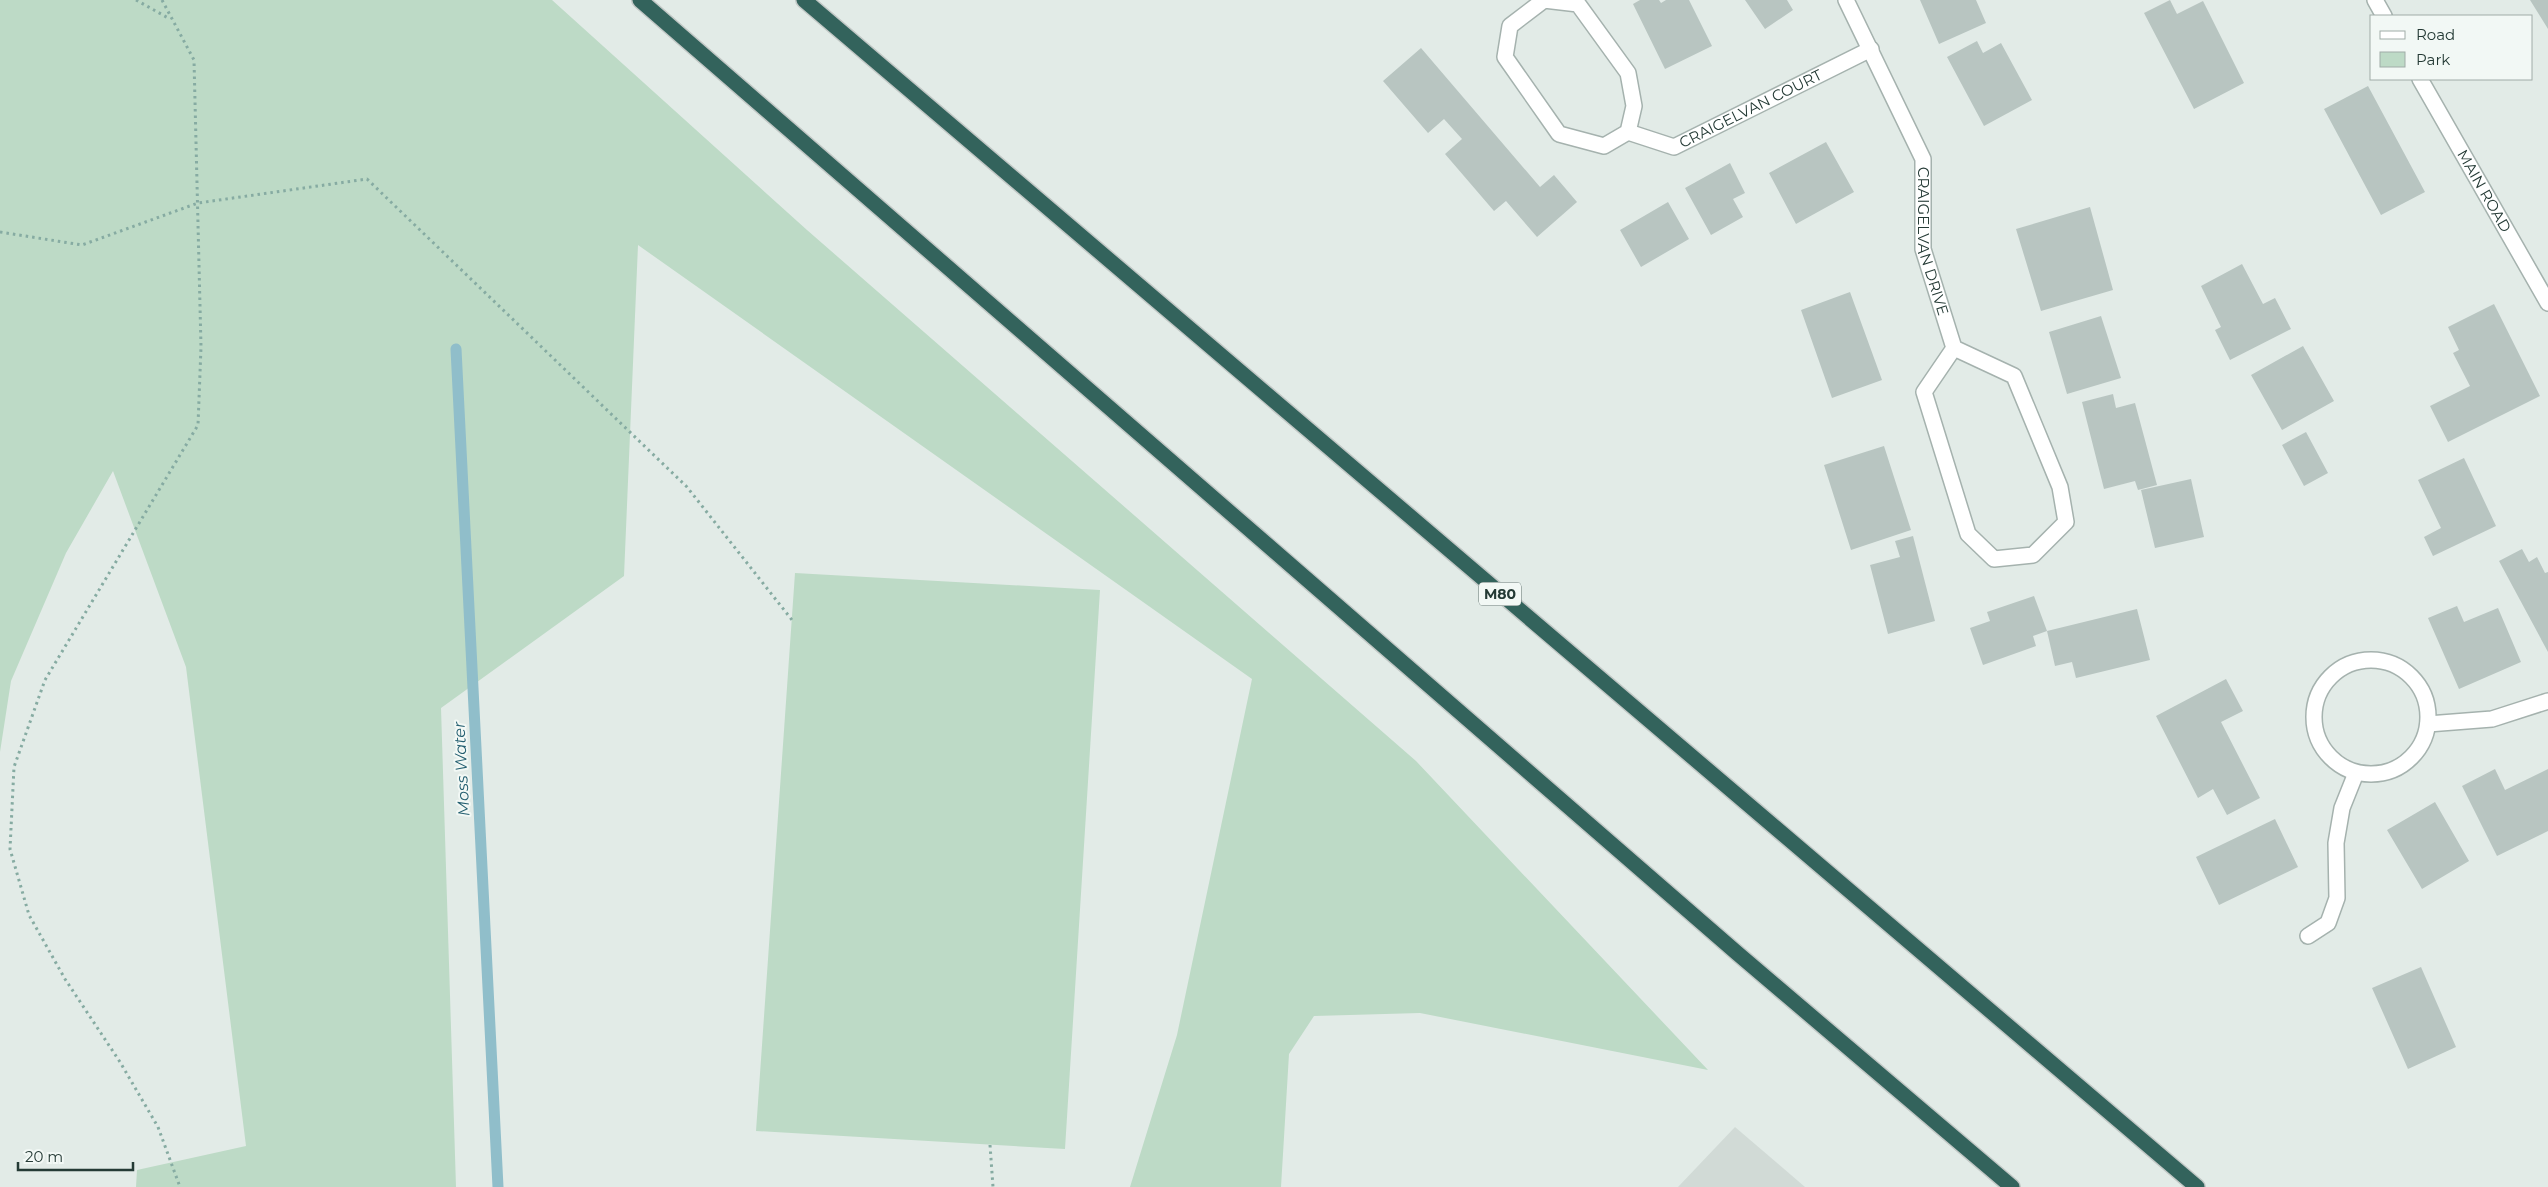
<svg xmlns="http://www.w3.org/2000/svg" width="2548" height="1187" viewBox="0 0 2548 1187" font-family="Montserrat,sans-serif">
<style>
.built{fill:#d1dad6}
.green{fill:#bddac6}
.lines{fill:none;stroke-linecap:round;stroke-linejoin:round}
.stream{stroke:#90beca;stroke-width:11}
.building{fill:#b8c5c1}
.minor-casing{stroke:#a5b2ae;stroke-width:18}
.highway-casing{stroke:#c2c8c6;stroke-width:18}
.path{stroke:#86aba2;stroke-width:3;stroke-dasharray:2.5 4;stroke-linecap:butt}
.minor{stroke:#fff;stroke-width:15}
.highway{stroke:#33635c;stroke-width:15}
.labels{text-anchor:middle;stroke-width:4;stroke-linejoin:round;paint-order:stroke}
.shield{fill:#f2f8f5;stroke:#62736f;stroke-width:1}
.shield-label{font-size:14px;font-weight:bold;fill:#243a35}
.street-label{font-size:15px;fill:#243a35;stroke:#f2f8f5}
.water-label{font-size:16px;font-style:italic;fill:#245f70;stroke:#f2f8f5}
</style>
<rect width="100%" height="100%" fill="#e2ebe7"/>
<!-- built -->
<path class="built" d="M 1735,1127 L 1805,1187 L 1678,1187 Z"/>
<!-- green -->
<path class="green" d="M 0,0 L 552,0 L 807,230 L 1416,761 L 1708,1070 L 1420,1013 L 1314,1016 L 1289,1054 L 1281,1187 L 1130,1187 L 1177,1035 L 1252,679 L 638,245 L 624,576 L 441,708 L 456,1187 L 136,1187 L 137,1170 L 246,1146 L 186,667 L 113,471 L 66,553 L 11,681 L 0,752 Z
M 795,573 L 1100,590 L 1065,1149 L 756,1131 Z"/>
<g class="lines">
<!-- stream -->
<path class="stream" d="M 456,349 L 498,1187"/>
</g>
<!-- building -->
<path class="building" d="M 1640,0 L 1659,0 L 1661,3 L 1666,0 L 1689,0 L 1712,46 L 1665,69 L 1633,4 Z
M 1745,0 L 1787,0 L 1793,10 L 1765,29 Z
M 1920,0 L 1976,0 L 1986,23 L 1939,44 Z
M 2170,0 L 2177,14 L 2203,1 L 2244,83 L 2194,109 L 2144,13 Z
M 2530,0 L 2548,0 L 2548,29 Z
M 1977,41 L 1983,53 L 2001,43 L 2032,100 L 1984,126 L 1947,57 Z
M 1421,48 L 1540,187 L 1554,175 L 1577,202 L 1537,237 L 1506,201 L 1494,211 L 1445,154 L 1462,139 L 1444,119 L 1428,133 L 1383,81 Z
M 2368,86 L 2425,192 L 2381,215 L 2324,109 Z
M 1826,142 L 1854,192 L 1796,224 L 1769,173 Z
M 1730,163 L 1745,193 L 1733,199 L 1743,217 L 1711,235 L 1685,188 Z
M 1668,202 L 1689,239 L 1641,267 L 1620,230 Z
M 2090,207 L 2113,290 L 2041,311 L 2016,229 Z
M 2242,264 L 2263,304 L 2275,298 L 2291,329 L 2230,360 L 2215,330 L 2221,327 L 2201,286 Z
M 1850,292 L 1882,380 L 1832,398 L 1801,310 Z
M 2494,304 L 2540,396 L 2448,442 L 2430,406 L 2470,386 L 2453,353 L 2459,350 L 2448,327 Z
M 2101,316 L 2121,378 L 2067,394 L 2049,332 Z
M 2303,346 L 2334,401 L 2282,430 L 2251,375 Z
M 2113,394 L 2116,408 L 2135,403 L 2157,485 L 2138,490 L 2135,481 L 2104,489 L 2082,402 Z
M 2306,432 L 2328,473 L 2304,486 L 2282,445 Z
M 1884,446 L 1911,530 L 1851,550 L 1824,465 Z
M 2464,458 L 2496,526 L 2433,556 L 2424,537 L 2441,528 L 2418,480 Z
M 2191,479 L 2204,537 L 2155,548 L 2141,490 Z
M 1913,536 L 1935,621 L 1888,634 L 1870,565 L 1900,557 L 1895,541 Z
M 2522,549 L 2529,562 L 2537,557 L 2545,573 L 2548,572 L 2548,652 L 2499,561 Z
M 2034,596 L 2047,631 L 2033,636 L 2036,646 L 1983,665 L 1970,628 L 1990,621 L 1987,612 Z
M 2457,606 L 2464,622 L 2498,608 L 2521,662 L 2459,689 L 2428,618 Z
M 2137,609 L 2150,660 L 2076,678 L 2072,662 L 2055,666 L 2047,631 Z
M 2226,679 L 2243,711 L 2221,722 L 2260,798 L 2227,815 L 2213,789 L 2198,798 L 2156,716 Z
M 2495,769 L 2505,790 L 2548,769 L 2548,831 L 2497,856 L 2462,786 Z
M 2435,802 L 2469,861 L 2422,889 L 2387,830 Z
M 2275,819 L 2298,867 L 2219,905 L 2196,857 Z
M 2421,967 L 2456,1047 L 2408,1069 L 2372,988 Z"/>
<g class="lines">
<defs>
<g id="minor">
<path d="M 1544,0 L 1578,4 L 1628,73 L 1634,106 L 1628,132 L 1604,146 L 1559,134 L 1505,57 L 1510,26 Z"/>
<path id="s1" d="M 1846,0 L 1923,159 L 1923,249 L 1954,348 L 2014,376 L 2060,487 L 2066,522 L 2033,555 L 1994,559 L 1968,534 L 1924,392 L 1954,348"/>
<path d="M 2375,0 L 2384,16"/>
<path id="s2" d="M 2420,79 L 2548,303"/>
<path id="s3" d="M 1628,132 L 1674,147 L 1871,49"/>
<circle cx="2371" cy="717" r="57"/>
<path d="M 2428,724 L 2492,719 L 2548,701"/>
<path d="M 2308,936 L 2328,923 L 2337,898 L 2336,843 L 2342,808 L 2356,773"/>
</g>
<path id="highway" d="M 640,0 L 1737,953 L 2012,1187
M 804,0 L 2197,1187"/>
</defs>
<!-- minor casing -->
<use href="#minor" class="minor-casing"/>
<!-- highway casing -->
<use href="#highway" class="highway-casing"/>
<!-- path -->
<path class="path" d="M 136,0 L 170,19
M 162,0 L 194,60 L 201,347 L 198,425 L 45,680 L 14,767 L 10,849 L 29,915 L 65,979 L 120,1062 L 158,1127 L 180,1187
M 0,232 L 82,245 L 198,203 L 367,179 L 687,487 L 792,620
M 990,1145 L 993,1187"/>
<!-- minor -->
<use href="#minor" class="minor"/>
<!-- highway -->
<use href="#highway" class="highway"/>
</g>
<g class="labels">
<!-- shield labels -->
<rect class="shield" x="1479" y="582.5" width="42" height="23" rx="4"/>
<g class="shield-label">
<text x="1500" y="599">M80</text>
</g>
<!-- street labels -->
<g class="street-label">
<text dy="5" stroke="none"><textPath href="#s3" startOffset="134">CRAIGELVAN COURT</textPath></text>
<text dy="5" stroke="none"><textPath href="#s2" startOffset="129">MAIN ROAD</textPath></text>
<text dy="5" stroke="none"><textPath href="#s1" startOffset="260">CRAIGELVAN DRIVE</textPath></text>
</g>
<!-- water labels -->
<g class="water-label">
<text transform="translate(461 769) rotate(-93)" y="6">Moss Water</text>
</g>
</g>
<!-- legend -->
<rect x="2370" y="15" width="162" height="65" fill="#f2f8f5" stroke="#a0aca8"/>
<rect x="2380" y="31" width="25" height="8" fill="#ffffff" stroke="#a0aca8"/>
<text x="2416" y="40" font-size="15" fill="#243a35">Road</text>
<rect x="2380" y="52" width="25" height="15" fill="#bddac6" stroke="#a0aca8"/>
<text x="2416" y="65" font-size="15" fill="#243a35">Park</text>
<!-- scale -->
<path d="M18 1162v8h115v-8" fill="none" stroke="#243a35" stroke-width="2.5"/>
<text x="25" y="1162" font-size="15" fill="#243a35" stroke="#f2f8f5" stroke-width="4" paint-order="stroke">20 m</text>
</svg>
